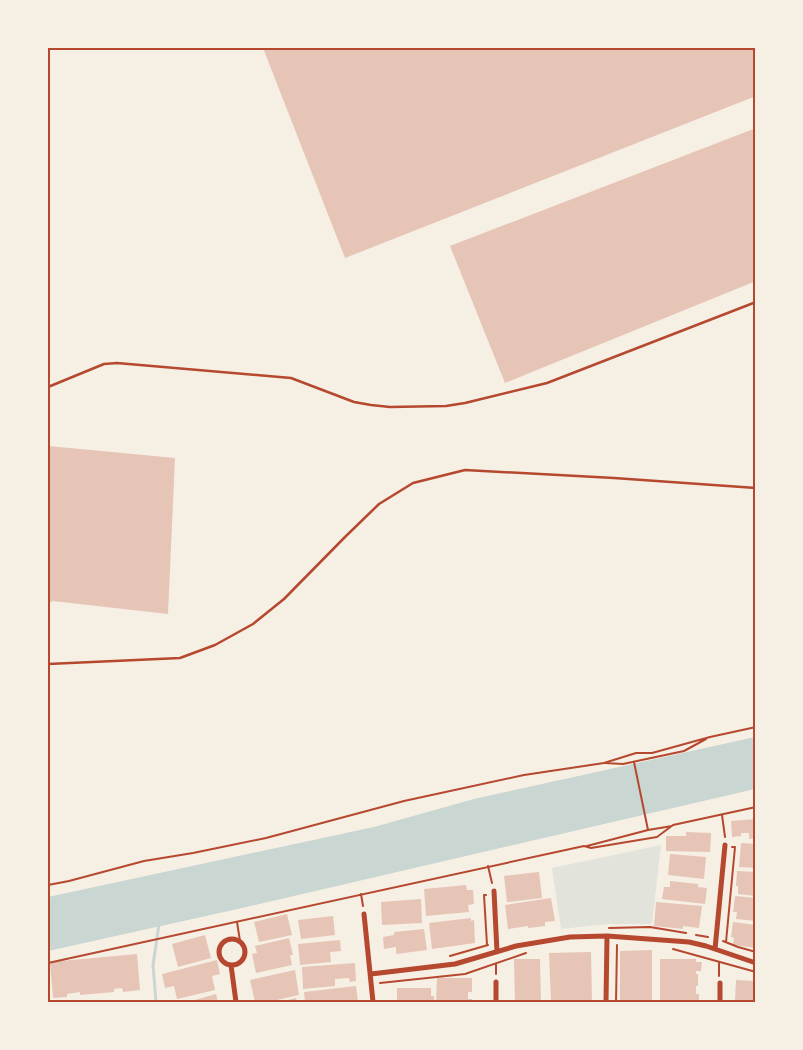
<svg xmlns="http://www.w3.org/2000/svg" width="803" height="1050" viewBox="0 0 803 1050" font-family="'Times New Roman',serif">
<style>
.green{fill:#e2e4dc}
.water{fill:#c9d6d2}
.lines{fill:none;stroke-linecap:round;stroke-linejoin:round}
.stream{stroke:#c9d6d2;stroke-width:3}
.building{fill:#e6c5b7}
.path{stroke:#b5482f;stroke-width:2}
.service{stroke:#b5482f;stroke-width:2.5}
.minor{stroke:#b5482f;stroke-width:5}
.neatline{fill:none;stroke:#b5482f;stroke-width:2}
</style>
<rect width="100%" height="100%" fill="#f6efe4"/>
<!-- green -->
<path class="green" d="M 661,845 L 652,924 L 610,924 L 561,929 L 552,868 Z"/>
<!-- water -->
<path class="water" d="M 755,737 L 755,789 L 242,908 L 48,951 L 48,897 L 374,827 L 474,799 Z"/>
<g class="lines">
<!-- stream -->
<path class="stream" d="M 156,1002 L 153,965 L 159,924"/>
</g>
<!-- building -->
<path class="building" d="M 263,48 L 756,48 L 756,96 L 345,258 Z
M 756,128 L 756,281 L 505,383 L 450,246 Z
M 48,446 L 175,458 L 168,614 L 53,601 L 48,604 Z
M 756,819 L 756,838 L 749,839 L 749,833 L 741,833 L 741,836 L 732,837 L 731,821 Z
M 686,832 L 711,833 L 710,852 L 666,851 L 666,836 L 686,836 Z
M 741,843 L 756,844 L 756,868 L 739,867 Z
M 670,854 L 706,857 L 704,879 L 668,875 Z
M 737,871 L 756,872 L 756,896 L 738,894 L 738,886 L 736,886 Z
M 539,872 L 542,898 L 507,902 L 504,876 Z
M 670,881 L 698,884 L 698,887 L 707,888 L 705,904 L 662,899 L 664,887 L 670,887 Z
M 466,885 L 467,890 L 473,890 L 474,904 L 468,905 L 469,912 L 426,916 L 424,889 Z
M 735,896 L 756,898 L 756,921 L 736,919 L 737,912 L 733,912 Z
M 551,898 L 555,921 L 545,922 L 545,926 L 528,928 L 528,926 L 508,929 L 505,905 Z
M 421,899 L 422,923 L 382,925 L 381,902 Z
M 656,902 L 702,906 L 699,928 L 683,926 L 683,929 L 654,926 Z
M 287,914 L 292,935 L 259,942 L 254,922 Z
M 333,916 L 335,935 L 301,939 L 298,920 Z
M 471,918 L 471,921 L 474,920 L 475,943 L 432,949 L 429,923 Z
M 733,922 L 756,925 L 756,948 L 733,945 L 734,938 L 731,937 Z
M 424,929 L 427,950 L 396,954 L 396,947 L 384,949 L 383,937 L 394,935 L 394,932 Z
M 205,935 L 211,958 L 178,967 L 172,944 Z
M 289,938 L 293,955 L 290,955 L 292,965 L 256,973 L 252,954 L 257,953 L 255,946 Z
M 340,940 L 341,951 L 330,952 L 331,962 L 300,965 L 298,944 Z
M 652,950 L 652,1002 L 620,1002 L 620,951 Z
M 591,952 L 592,1002 L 551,1002 L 549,953 Z
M 137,954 L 140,990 L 123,992 L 122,988 L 114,989 L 114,992 L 80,995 L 80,992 L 67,994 L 67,997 L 53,998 L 50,962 Z
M 514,959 L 540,959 L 541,1002 L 515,1002 Z
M 660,959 L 696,959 L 696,962 L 702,962 L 701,971 L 696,971 L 696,974 L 698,974 L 698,986 L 696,986 L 696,994 L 699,994 L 699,1002 L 660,1002 Z
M 217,960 L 220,974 L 212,976 L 215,990 L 177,999 L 174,986 L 165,988 L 162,974 Z
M 355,963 L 356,981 L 350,982 L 349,978 L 335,979 L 335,986 L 303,989 L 302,967 Z
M 295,970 L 299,995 L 268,1002 L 255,1002 L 250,980 Z
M 437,978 L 472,978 L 472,992 L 468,992 L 468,999 L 472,999 L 472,1002 L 436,1002 Z
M 736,980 L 756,981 L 756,1002 L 735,1002 Z
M 356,986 L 358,1002 L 305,1002 L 304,992 Z
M 397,988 L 431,988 L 431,996 L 434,996 L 434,1002 L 397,1002 Z
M 216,994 L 218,1002 L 188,1002 Z
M 296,998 L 297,1002 L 280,1002 Z"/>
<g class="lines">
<!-- path -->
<path class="path" d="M 634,762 L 648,830
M 605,763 L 623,764 L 684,751 L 706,739
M 722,815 L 725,837
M 587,846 L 648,830 L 672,826
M 488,866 L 492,883
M 48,885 L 69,881 L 144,861 L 193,853 L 266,838 L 404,801 L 524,775 L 604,763 L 636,753 L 652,753 L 710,737 L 756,727
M 361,894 L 363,906
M 486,895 L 484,895 L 487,945
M 237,922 L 240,941
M 609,928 L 650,927 L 686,933
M 696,935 L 708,937
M 723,941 L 738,947 L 756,952
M 726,942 L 735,847 L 732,847
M 673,949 L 756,972
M 450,956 L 488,945
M 48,963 L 584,846 L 591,848 L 657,837 L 673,825 L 756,807
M 719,963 L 719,976
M 496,974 L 496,964
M 380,983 L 465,974 L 526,953
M 616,1002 L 617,945"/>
<!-- service -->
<path class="service" d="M 48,387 L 104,364 L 117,363 L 291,378 L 354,402 L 371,405 L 390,407 L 446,406 L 465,403 L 547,383 L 756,302
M 48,664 L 180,658 L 215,645 L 253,624 L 284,599 L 345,537 L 379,504 L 413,483 L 465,470 L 614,478 L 756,488"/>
<!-- minor -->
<path class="minor" d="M 494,891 L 497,952
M 364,914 L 373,1002
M219 952a13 13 0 1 1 26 0a13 13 0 1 1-26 0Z
M 715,949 L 725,845
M 231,965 L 236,1002
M 371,974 L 455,964 L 516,946 L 570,937 L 607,936 L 689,942 L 706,946 L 756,963
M 496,982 L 496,1002
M 720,983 L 720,1002
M 606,1002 L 607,936"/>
</g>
<!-- border -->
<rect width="803" height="1050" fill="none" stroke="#f6efe4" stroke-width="98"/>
<rect x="49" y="49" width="705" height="952" class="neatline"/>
</svg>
